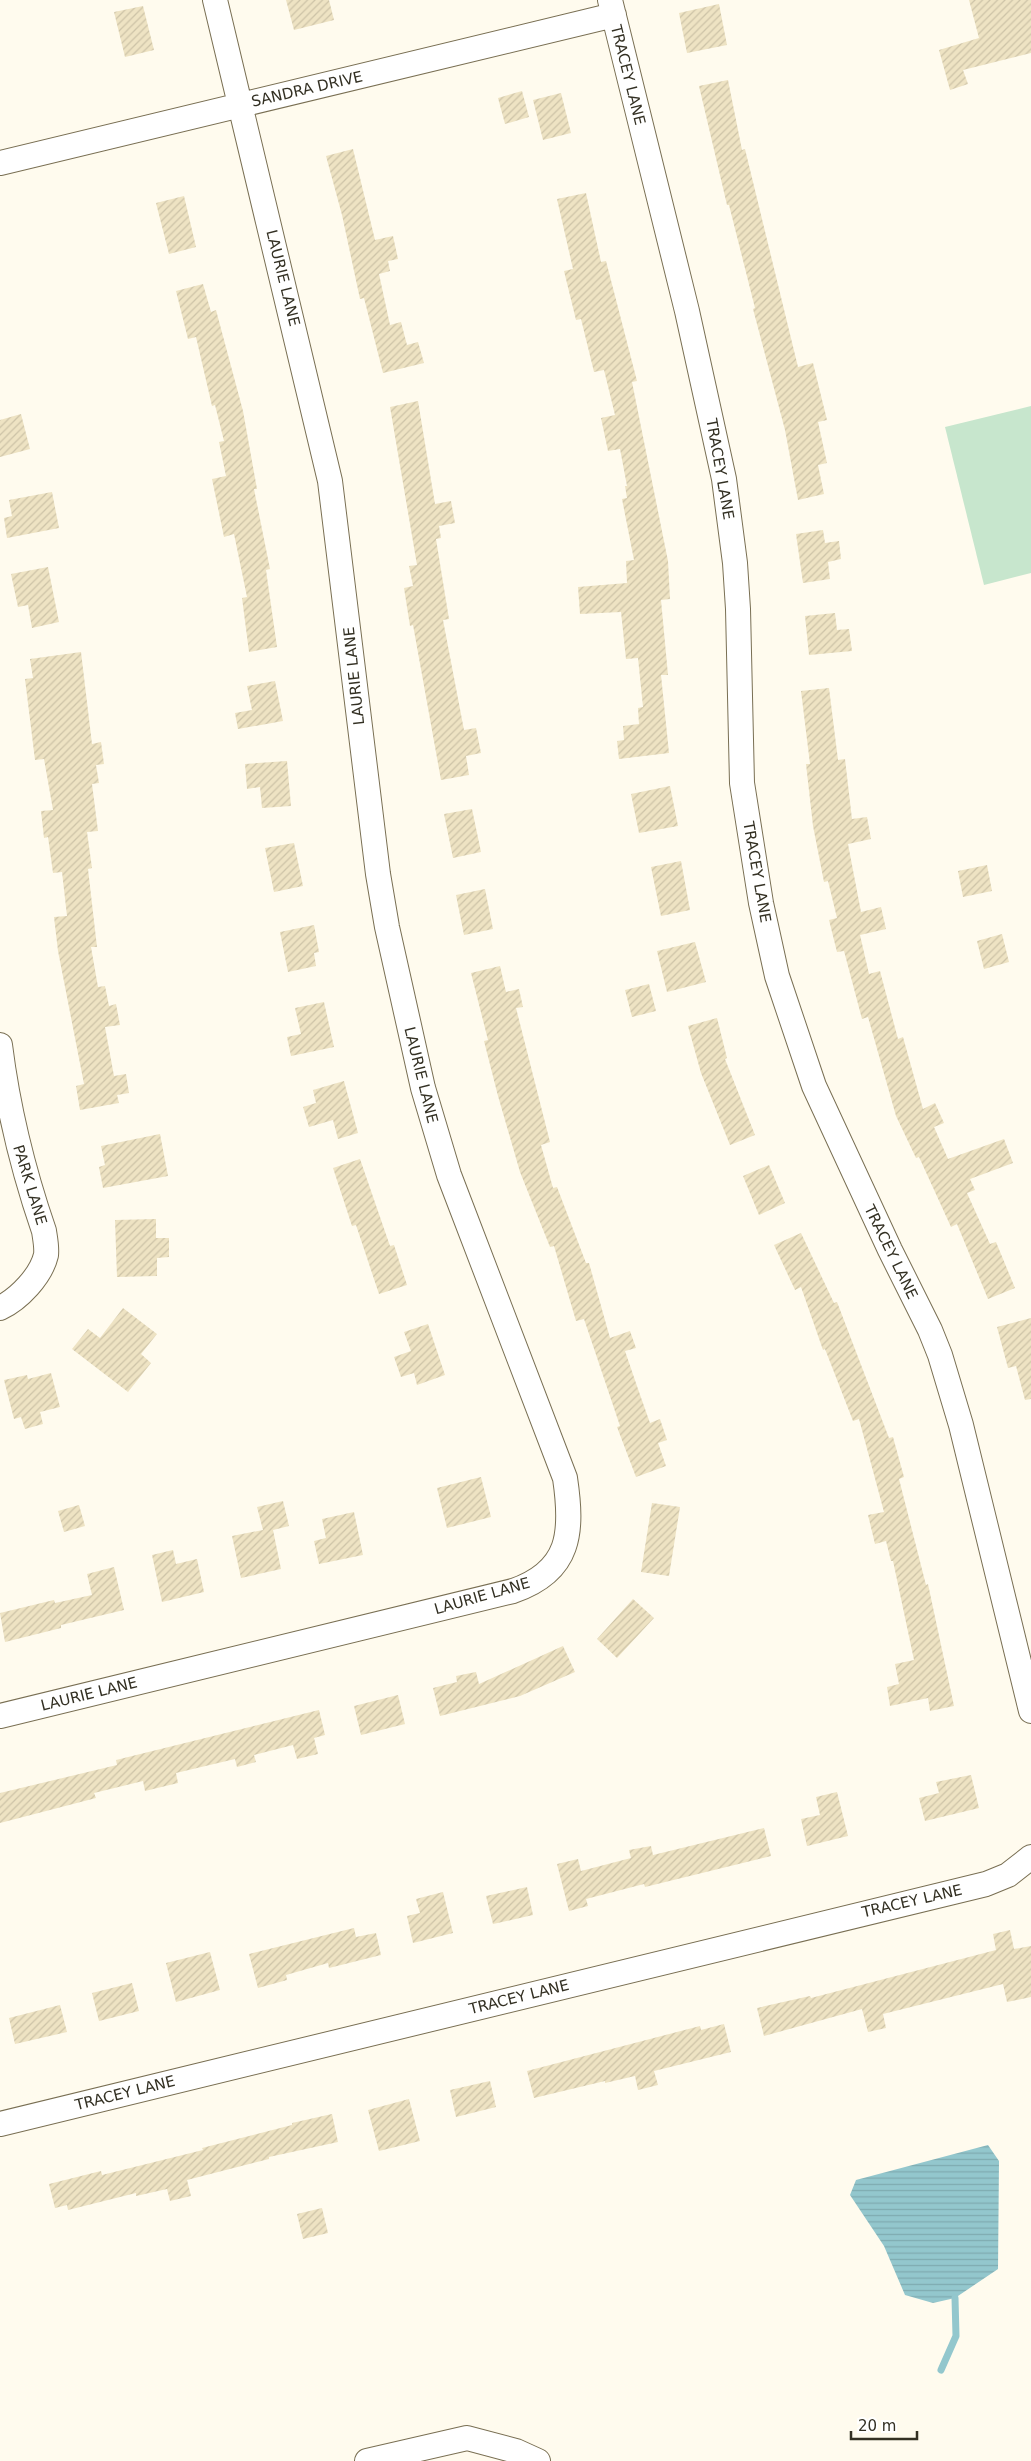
<svg xmlns="http://www.w3.org/2000/svg" width="1031" height="2461" viewBox="0 0 1031 2461" font-family="'DejaVu Sans',sans-serif">
<style>
.garden{fill:#c7e6cd}
.water{fill:url(#water-rules)}
.lines{fill:none;stroke-linecap:round;stroke-linejoin:round}
.stream{stroke:#93c7cd;stroke-width:7}
.building{fill:url(#building-hatch)}
.minor-casing{stroke:#796f53;stroke-width:26}
.minor{stroke:#fff;stroke-width:24}
.labels{text-anchor:middle;stroke-width:4;stroke-linejoin:round;paint-order:stroke}
.street-label{font-size:15px;fill:#333023;stroke:#fff}
</style>
<defs>
<pattern id="water-rules" width="6" height="5" patternUnits="userSpaceOnUse" patternTransform="scale(1.25)"><rect width="6" height="5" fill="#93c7cd"/><path d="M0 2.5h6" fill="none" stroke="#7fabb0"/></pattern>
<pattern id="building-hatch" width="6" height="6" patternUnits="userSpaceOnUse" patternTransform="scale(1.25)"><rect width="6" height="6" fill="#eee3c3"/><path d="M-1 1l2-2M0 6l6-6M5 7l2-2" fill="none" stroke="#cdc3a7"/></pattern>
</defs>
<rect width="100%" height="100%" fill="#fffbee"/>
<!-- garden -->
<path class="garden" d="M 1031,406 L 1031,573 L 984,585 L 945,427 Z"/>
<!-- water -->
<path class="water" d="M 988,2145 L 999,2161 L 998,2269 L 955,2298 L 933,2303 L 905,2295 L 884,2246 L 850,2195 L 856,2180 Z"/>
<g class="lines">
<!-- stream -->
<path class="stream" d="M 941,2370 L 956,2336 L 955,2298"/>
</g>
<!-- building -->
<path class="building" d="M 286,0 L 329,0 L 334,20 L 294,30 Z
M 969,0 L 1031,0 L 1031,53 L 963,70 L 968,84 L 950,90 L 939,50 L 979,38 Z
M 719,4 L 727,45 L 687,53 L 679,13 Z
M 143,6 L 154,50 L 125,57 L 114,12 Z
M 728,80 L 742,150 L 745,149 L 798,367 L 813,363 L 827,420 L 818,422 L 827,463 L 818,465 L 824,494 L 798,500 L 785,430 L 753,309 L 755,308 L 729,205 L 727,205 L 699,86 Z
M 522,91 L 529,117 L 505,124 L 498,98 Z
M 561,93 L 571,133 L 543,140 L 533,100 Z
M 353,149 L 375,240 L 393,236 L 398,259 L 388,261 L 390,271 L 379,274 L 390,325 L 401,322 L 407,345 L 418,342 L 424,363 L 383,373 L 364,298 L 360,299 L 342,215 L 326,156 Z
M 586,193 L 601,262 L 606,261 L 637,381 L 632,382 L 668,561 L 670,599 L 661,600 L 668,675 L 661,675 L 669,753 L 619,759 L 617,741 L 624,740 L 623,726 L 639,724 L 638,708 L 643,707 L 638,658 L 626,659 L 621,612 L 580,614 L 578,587 L 627,583 L 626,561 L 634,560 L 622,499 L 627,498 L 625,486 L 627,486 L 620,449 L 608,451 L 601,418 L 615,415 L 604,370 L 594,372 L 581,319 L 576,320 L 564,271 L 573,269 L 557,199 Z
M 184,196 L 196,247 L 169,254 L 156,203 Z
M 203,284 L 211,312 L 216,310 L 243,411 L 257,489 L 254,489 L 270,569 L 266,570 L 277,647 L 249,652 L 242,598 L 247,597 L 234,534 L 224,537 L 212,479 L 226,476 L 219,442 L 224,441 L 215,405 L 212,406 L 196,337 L 188,339 L 176,291 Z
M 418,401 L 435,504 L 451,501 L 455,523 L 439,526 L 441,538 L 436,539 L 449,619 L 443,620 L 464,730 L 476,728 L 481,753 L 466,756 L 469,775 L 441,780 L 413,625 L 410,626 L 404,588 L 413,586 L 409,566 L 417,565 L 390,407 Z
M 21,414 L 30,449 L 0,457 L 0,420 Z
M 52,492 L 59,528 L 7,538 L 4,518 L 12,516 L 9,500 Z
M 823,530 L 825,543 L 839,541 L 841,559 L 828,562 L 830,579 L 803,583 L 796,534 Z
M 48,567 L 59,622 L 32,628 L 28,605 L 18,607 L 11,574 Z
M 835,613 L 837,630 L 849,629 L 852,651 L 809,655 L 805,616 Z
M 81,652 L 92,744 L 101,742 L 104,764 L 96,765 L 99,783 L 92,784 L 98,831 L 87,832 L 92,868 L 88,869 L 97,947 L 91,947 L 98,987 L 105,986 L 109,1006 L 116,1004 L 120,1025 L 105,1027 L 114,1076 L 126,1074 L 129,1093 L 117,1095 L 119,1103 L 80,1110 L 76,1086 L 84,1084 L 58,951 L 54,917 L 67,916 L 62,872 L 53,873 L 48,837 L 44,838 L 41,811 L 53,810 L 44,759 L 35,760 L 25,679 L 33,678 L 30,659 Z
M 275,681 L 283,721 L 238,729 L 235,713 L 252,710 L 247,686 Z
M 829,688 L 838,760 L 845,759 L 852,819 L 867,817 L 871,839 L 848,844 L 861,912 L 881,907 L 886,929 L 860,935 L 869,974 L 880,971 L 898,1039 L 903,1037 L 923,1109 L 935,1103 L 944,1123 L 934,1127 L 948,1159 L 1004,1139 L 1013,1163 L 970,1179 L 975,1190 L 967,1193 L 990,1244 L 996,1242 L 1015,1288 L 988,1299 L 957,1224 L 951,1227 L 919,1157 L 916,1158 L 896,1116 L 868,1017 L 862,1019 L 844,951 L 837,952 L 829,920 L 837,918 L 828,881 L 824,882 L 813,826 L 806,764 L 810,764 L 801,691 Z
M 287,761 L 291,806 L 262,808 L 260,787 L 247,789 L 245,764 Z
M 670,786 L 678,826 L 639,833 L 631,794 Z
M 472,809 L 481,852 L 453,858 L 444,814 Z
M 294,843 L 303,886 L 274,892 L 265,848 Z
M 681,861 L 690,910 L 661,916 L 651,867 Z
M 987,865 L 992,891 L 963,897 L 958,871 Z
M 485,889 L 493,929 L 464,935 L 456,895 Z
M 314,925 L 319,952 L 314,953 L 316,966 L 288,972 L 280,932 Z
M 1002,934 L 1009,962 L 984,969 L 977,941 Z
M 695,942 L 706,982 L 667,992 L 657,951 Z
M 500,966 L 506,992 L 519,989 L 523,1007 L 516,1008 L 550,1142 L 541,1145 L 553,1188 L 557,1187 L 586,1263 L 589,1263 L 610,1338 L 630,1331 L 636,1348 L 625,1351 L 638,1389 L 650,1423 L 660,1419 L 667,1440 L 658,1443 L 666,1466 L 636,1477 L 617,1427 L 620,1426 L 584,1319 L 576,1321 L 554,1246 L 550,1247 L 520,1172 L 498,1096 L 484,1041 L 488,1040 L 471,973 Z
M 649,984 L 656,1011 L 632,1017 L 625,990 Z
M 324,1002 L 334,1047 L 291,1056 L 287,1037 L 301,1034 L 295,1008 Z
M 717,1018 L 727,1058 L 725,1059 L 755,1135 L 730,1145 L 701,1073 L 688,1026 Z
M 344,1081 L 358,1133 L 338,1139 L 333,1120 L 309,1127 L 303,1107 L 316,1103 L 313,1090 Z
M 160,1134 L 168,1176 L 103,1188 L 99,1167 L 105,1165 L 101,1146 Z
M 360,1159 L 390,1246 L 394,1245 L 407,1285 L 379,1294 L 356,1225 L 352,1226 L 333,1168 Z
M 769,1165 L 785,1203 L 759,1215 L 743,1176 Z
M 156,1219 L 156,1238 L 169,1238 L 169,1257 L 157,1258 L 157,1276 L 117,1277 L 115,1220 Z
M 801,1233 L 834,1303 L 837,1302 L 889,1438 L 893,1437 L 904,1477 L 899,1479 L 926,1585 L 928,1584 L 954,1706 L 930,1711 L 928,1698 L 890,1706 L 887,1687 L 899,1684 L 895,1664 L 914,1660 L 893,1561 L 891,1561 L 886,1541 L 875,1544 L 868,1515 L 884,1512 L 859,1419 L 853,1421 L 825,1349 L 823,1350 L 801,1287 L 795,1290 L 774,1245 Z
M 123,1308 L 157,1334 L 141,1354 L 151,1363 L 128,1392 L 72,1349 L 88,1329 L 100,1338 Z
M 1031,1318 L 1031,1399 L 1025,1400 L 1016,1366 L 1008,1368 L 997,1327 Z
M 428,1324 L 445,1375 L 417,1385 L 414,1373 L 401,1377 L 394,1357 L 411,1351 L 404,1332 Z
M 51,1373 L 60,1407 L 40,1412 L 43,1424 L 25,1429 L 21,1417 L 14,1419 L 4,1380 L 27,1375 L 28,1379 Z
M 481,1477 L 491,1517 L 447,1528 L 437,1488 Z
M 283,1501 L 289,1526 L 273,1530 L 281,1569 L 241,1578 L 232,1536 L 263,1530 L 257,1507 Z
M 652,1503 L 680,1507 L 669,1576 L 641,1572 Z
M 79,1505 L 85,1526 L 64,1532 L 58,1511 Z
M 354,1512 L 363,1555 L 319,1564 L 314,1541 L 326,1538 L 322,1519 Z
M 173,1550 L 176,1564 L 197,1559 L 204,1592 L 162,1602 L 152,1555 Z
M 114,1567 L 124,1610 L 61,1625 L 61,1628 L 5,1642 L 0,1613 L 54,1600 L 55,1603 L 92,1595 L 87,1574 Z
M 633,1599 L 654,1618 L 617,1658 L 597,1639 Z
M 563,1646 L 575,1672 L 520,1696 L 440,1716 L 433,1688 L 457,1682 L 456,1676 L 476,1672 L 479,1684 Z
M 398,1695 L 405,1724 L 361,1735 L 354,1706 Z
M 319,1710 L 325,1735 L 314,1738 L 318,1754 L 297,1759 L 293,1745 L 254,1755 L 256,1762 L 237,1767 L 235,1759 L 176,1773 L 178,1783 L 145,1791 L 143,1781 L 94,1793 L 96,1798 L 0,1823 L 0,1793 L 117,1765 L 116,1760 Z
M 971,1775 L 979,1808 L 925,1821 L 919,1798 L 939,1793 L 936,1782 Z
M 837,1792 L 848,1836 L 807,1846 L 801,1819 L 820,1815 L 816,1797 Z
M 764,1828 L 771,1856 L 645,1887 L 644,1884 L 586,1899 L 588,1906 L 569,1911 L 557,1864 L 578,1859 L 581,1871 L 631,1858 L 629,1850 L 651,1846 L 653,1855 Z
M 527,1887 L 533,1915 L 493,1924 L 486,1896 Z
M 443,1892 L 453,1933 L 413,1943 L 407,1916 L 420,1913 L 416,1899 Z
M 354,1928 L 356,1937 L 376,1933 L 381,1955 L 329,1968 L 328,1963 L 286,1975 L 287,1980 L 258,1988 L 249,1954 Z
M 1010,1930 L 1014,1949 L 1031,1946 L 1031,1997 L 1007,2002 L 1003,1984 L 883,2014 L 886,2028 L 868,2032 L 862,2009 L 764,2036 L 757,2008 L 810,1996 L 811,1998 L 996,1950 L 993,1934 Z
M 210,1952 L 220,1990 L 176,2002 L 166,1963 Z
M 132,1983 L 139,2011 L 99,2021 L 92,1993 Z
M 60,2005 L 67,2032 L 15,2044 L 9,2018 Z
M 724,2024 L 731,2052 L 654,2071 L 658,2085 L 638,2090 L 635,2076 L 605,2083 L 605,2081 L 534,2098 L 527,2071 L 700,2026 L 701,2030 Z
M 490,2081 L 496,2107 L 456,2117 L 450,2090 Z
M 409,2099 L 420,2141 L 379,2151 L 368,2110 Z
M 332,2114 L 338,2142 L 269,2157 L 269,2159 L 187,2180 L 191,2196 L 170,2201 L 167,2189 L 136,2196 L 136,2193 L 68,2210 L 67,2205 L 55,2208 L 49,2184 L 101,2171 L 102,2175 L 203,2150 L 202,2148 L 292,2125 L 292,2123 Z
M 322,2208 L 328,2233 L 303,2239 L 297,2214 Z"/>
<g class="lines">
<defs>
<path id="minor" d="M 610,0 L 687,311 L 724,479 L 735,563 L 738,609 L 742,783 L 761,903 L 777,976 L 814,1086 L 890,1250 L 930,1330 L 940,1355 L 961,1425 L 1031,1711
M 0,163 L 614,15
M 0,1045 C 8,1109 23,1170 44,1231 C 45,1238 47,1247 46,1255 C 41,1276 19,1299 0,1308
M 0,1716 L 513,1591 C 571,1571 573,1532 565,1478 L 449,1175 L 423,1088 L 387,927 L 378,874 L 330,481 L 215,0
M 0,2124 L 986,1884 L 1008,1875 L 1031,1857
M 367,2461 L 467,2438 L 516,2451 L 538,2461"/>
</defs>
<!-- minor casing -->
<use href="#minor" class="minor-casing"/>
<!-- minor -->
<use href="#minor" class="minor"/>
</g>
<g class="labels">
<!-- street labels -->
<g class="street-label">
<text transform="translate(628 75) rotate(76)" y="5">TRACEY LANE</text>
<text transform="translate(307 89) rotate(-13)" y="5">SANDRA DRIVE</text>
<text transform="translate(283 278) rotate(76)" y="5">LAURIE LANE</text>
<text transform="translate(720 469) rotate(80)" y="5">TRACEY LANE</text>
<text transform="translate(354 676) rotate(-96)" y="5">LAURIE LANE</text>
<text transform="translate(757 872) rotate(80)" y="5">TRACEY LANE</text>
<text transform="translate(421 1075) rotate(76)" y="5">LAURIE LANE</text>
<text transform="translate(30 1185) rotate(73)" y="5">PARK LANE</text>
<text transform="translate(891 1252) rotate(64)" y="5">TRACEY LANE</text>
<text transform="translate(482 1596) rotate(-16)" y="5">LAURIE LANE</text>
<text transform="translate(89 1694) rotate(-14)" y="5">LAURIE LANE</text>
<text transform="translate(912 1901) rotate(-13)" y="5">TRACEY LANE</text>
<text transform="translate(519 1997) rotate(-14)" y="5">TRACEY LANE</text>
<text transform="translate(125 2093) rotate(-14)" y="5">TRACEY LANE</text>
</g>
</g>
<!-- scale -->
<path d="M851 2431v8h66v-8" fill="none" stroke="#333023" stroke-width="2.5"/>
<text x="858" y="2431" font-size="15" fill="#333023" stroke="#ffffff" stroke-width="4" paint-order="stroke">20 m</text>
</svg>
